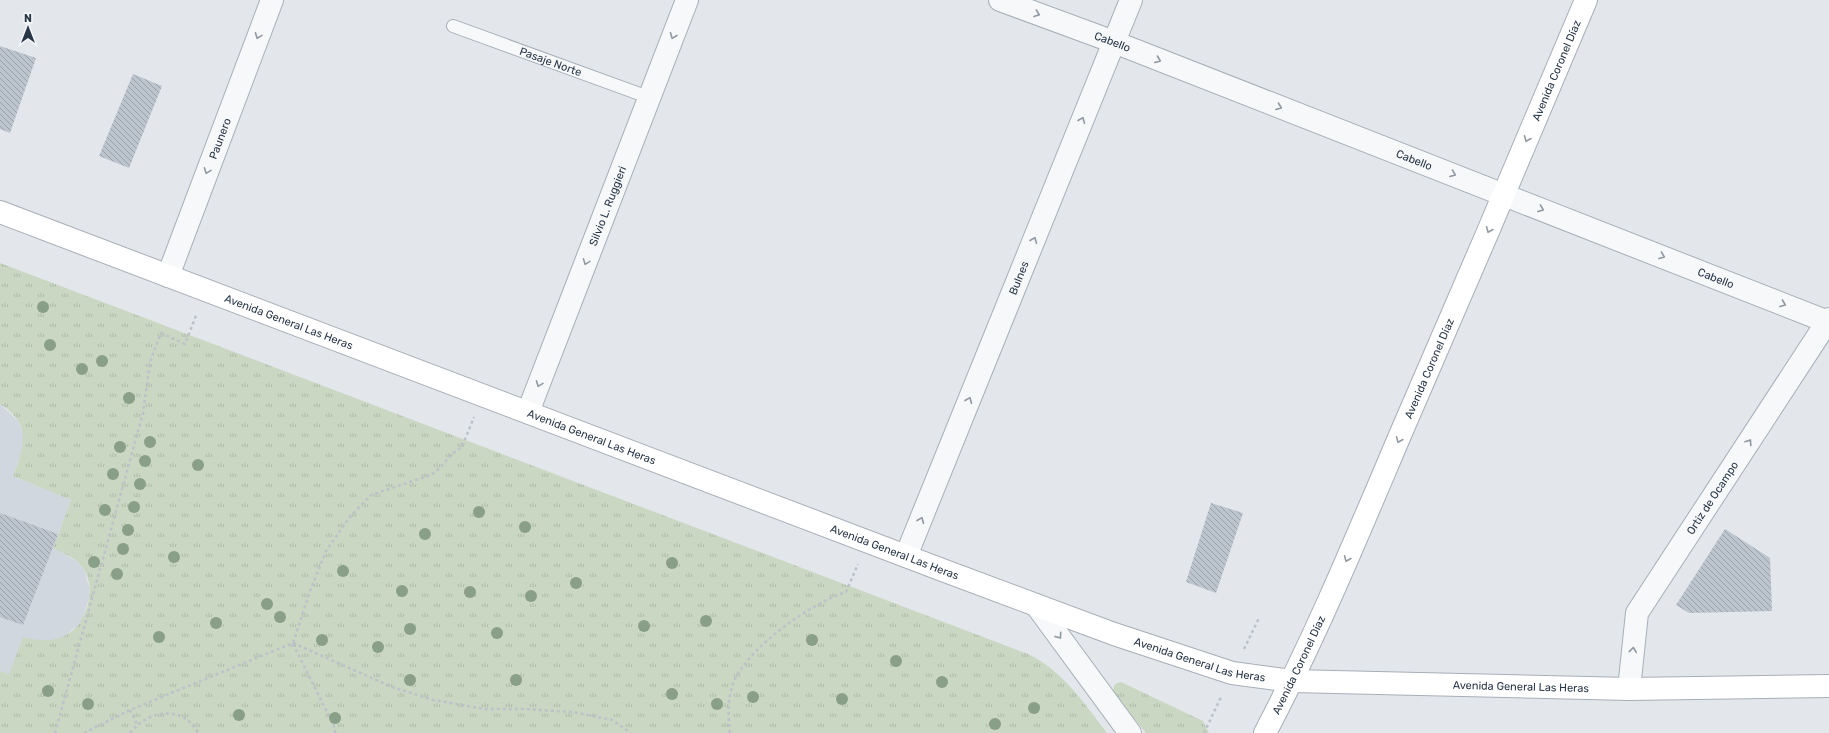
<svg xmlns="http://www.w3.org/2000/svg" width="1829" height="733" viewBox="0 0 1829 733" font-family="Rubik,sans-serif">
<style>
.built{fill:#d1d7df}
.grass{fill:url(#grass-tufts)}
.building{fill:url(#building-back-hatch)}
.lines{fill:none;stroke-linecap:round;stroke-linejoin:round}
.service-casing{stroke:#a7aeb7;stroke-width:14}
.minor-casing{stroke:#a7aeb7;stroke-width:24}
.secondary-casing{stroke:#a7aeb7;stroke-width:24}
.path{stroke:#bcc2c8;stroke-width:2.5;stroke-dasharray:3 3;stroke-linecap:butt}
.service{stroke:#f6f8fa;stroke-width:12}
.minor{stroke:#f6f8fa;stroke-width:22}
.secondary{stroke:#fff;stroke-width:22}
.tree{fill:#8a9f87}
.oneway{stroke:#8f97a0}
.oneway2{stroke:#949aa3}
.labels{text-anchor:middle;stroke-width:3;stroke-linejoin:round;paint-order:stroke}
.street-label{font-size:11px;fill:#283647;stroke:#f3f6f9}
</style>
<defs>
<pattern id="grass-tufts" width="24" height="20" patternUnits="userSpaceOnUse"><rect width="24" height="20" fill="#cad7c3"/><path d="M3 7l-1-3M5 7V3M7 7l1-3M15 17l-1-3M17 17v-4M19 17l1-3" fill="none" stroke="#aeb9a9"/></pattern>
<pattern id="building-back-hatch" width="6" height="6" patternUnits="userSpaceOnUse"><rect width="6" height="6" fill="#bcc4cd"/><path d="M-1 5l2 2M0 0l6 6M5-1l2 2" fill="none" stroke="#99a0a8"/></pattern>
</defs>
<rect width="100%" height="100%" fill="#e3e7ec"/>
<!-- built -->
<path class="built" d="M 0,404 L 18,421 L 24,435 L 23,447 L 13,476 L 71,500 L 58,534 L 66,555 L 76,561 L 84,569 L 89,587 L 89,598 L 82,621 L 64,637 L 53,640 L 40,641 L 23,637 L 9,675 L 0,671 Z"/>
<!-- grass -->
<path class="grass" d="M 0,263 L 1028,654 C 1063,671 1084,703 1107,733 L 0,733 L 0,671 L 9,674 L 23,637 C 37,640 49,642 62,637 C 86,628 98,589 83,568 C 76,558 63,553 53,548 L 71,500 L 13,476 C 24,446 33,425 0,404 Z
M 1121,682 L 1203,721 L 1209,733 L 1146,733 L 1115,695 L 1113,690 L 1115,684 Z"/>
<!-- building -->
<path class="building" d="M 0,46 L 36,58 L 10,133 L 0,129 Z
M 133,74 L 162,86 L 129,168 L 99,156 Z
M 1211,503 L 1243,513 L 1216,593 L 1186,582 Z
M 0,513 L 58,534 L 23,625 L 0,617 Z
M 1725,529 L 1770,558 L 1772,611 L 1689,613 L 1676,605 Z"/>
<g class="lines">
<defs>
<g id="service">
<path id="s1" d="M 453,26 L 648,97"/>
</g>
<g id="minor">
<path id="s2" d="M 1000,0 L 1114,42 L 1828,322"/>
<path id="s3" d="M 168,276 L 272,0"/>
<path id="s4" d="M 528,412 L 687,0"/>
<path id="s5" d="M 906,556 L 1131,0"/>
<path d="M 1036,605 L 1130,733"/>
<path id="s6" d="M 1629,689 L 1637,613 L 1829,319"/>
</g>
<g id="secondary">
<path id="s7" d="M 0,212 L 945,571 L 1114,634 L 1232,673 L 1292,681 L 1629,689 L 1829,686"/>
<path id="s8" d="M 1265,733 C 1316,636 1358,534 1401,433 C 1464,289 1525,145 1586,0"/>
</g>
</defs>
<!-- service casing -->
<use href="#service" class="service-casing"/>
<!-- minor casing -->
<use href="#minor" class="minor-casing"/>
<!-- secondary casing -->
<use href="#secondary" class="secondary-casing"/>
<!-- path -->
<path class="path" d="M 293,643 L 392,687 L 433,700 L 485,709 L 524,709 L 573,712 L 612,720 L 631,733
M 293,644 L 334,726 L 335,733
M 1244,649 L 1259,618
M 130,710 L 137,724
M 55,733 L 143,413 L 150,362 L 161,333 L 185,344 L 197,313
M 84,733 L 130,710 L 293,643 L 310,591 L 326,551 L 349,518 L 371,495 L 431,475 L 440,468 L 452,454 L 462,447 L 474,417
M 130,733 C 148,710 183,704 198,733
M 730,733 C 728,714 727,697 735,679 C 752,645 810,604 846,592 L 858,564
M 1204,733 L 1222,695"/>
<!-- service -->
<use href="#service" class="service"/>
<!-- minor -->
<use href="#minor" class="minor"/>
<!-- secondary -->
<use href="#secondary" class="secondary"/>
</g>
<!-- trees -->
<g class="tree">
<circle cx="43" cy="307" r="6"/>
<circle cx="50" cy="345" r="6"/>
<circle cx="102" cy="361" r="6"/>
<circle cx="82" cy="369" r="6"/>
<circle cx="129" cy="398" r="6"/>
<circle cx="150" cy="442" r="6"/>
<circle cx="120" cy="447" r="6"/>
<circle cx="145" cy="461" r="6"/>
<circle cx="198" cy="465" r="6"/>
<circle cx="113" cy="474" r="6"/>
<circle cx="140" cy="484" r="6"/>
<circle cx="134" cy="507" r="6"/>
<circle cx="105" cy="510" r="6"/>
<circle cx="479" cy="512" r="6"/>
<circle cx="525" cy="527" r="6"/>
<circle cx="128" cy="530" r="6"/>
<circle cx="425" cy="534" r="6"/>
<circle cx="123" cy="549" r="6"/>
<circle cx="174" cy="557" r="6"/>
<circle cx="94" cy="562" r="6"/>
<circle cx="672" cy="563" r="6"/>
<circle cx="343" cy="571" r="6"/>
<circle cx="117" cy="574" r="6"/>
<circle cx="576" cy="583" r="6"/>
<circle cx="402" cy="591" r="6"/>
<circle cx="470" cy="592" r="6"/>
<circle cx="531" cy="596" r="6"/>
<circle cx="267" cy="604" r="6"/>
<circle cx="280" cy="617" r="6"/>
<circle cx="706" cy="621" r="6"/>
<circle cx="216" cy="623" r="6"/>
<circle cx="644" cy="626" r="6"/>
<circle cx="410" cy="629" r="6"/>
<circle cx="497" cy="633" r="6"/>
<circle cx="159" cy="637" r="6"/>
<circle cx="322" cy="640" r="6"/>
<circle cx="812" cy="640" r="6"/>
<circle cx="378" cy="647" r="6"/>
<circle cx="896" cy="661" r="6"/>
<circle cx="410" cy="680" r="6"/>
<circle cx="516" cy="680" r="6"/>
<circle cx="942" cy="682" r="6"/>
<circle cx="48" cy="691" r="6"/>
<circle cx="672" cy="694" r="6"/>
<circle cx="753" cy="697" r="6"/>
<circle cx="842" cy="699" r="6"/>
<circle cx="88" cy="704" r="6"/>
<circle cx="717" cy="704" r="6"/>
<circle cx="1034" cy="708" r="6"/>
<circle cx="239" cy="715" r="6"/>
<circle cx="335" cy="718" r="6"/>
<circle cx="995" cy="724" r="6"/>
</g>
<!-- one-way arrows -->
<defs><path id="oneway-chevron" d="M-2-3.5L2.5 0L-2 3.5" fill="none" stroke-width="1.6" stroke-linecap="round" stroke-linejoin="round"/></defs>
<g class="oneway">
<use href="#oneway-chevron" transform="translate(1037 14) rotate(20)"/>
<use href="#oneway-chevron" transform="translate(258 36) rotate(111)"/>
<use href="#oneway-chevron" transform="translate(673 36) rotate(112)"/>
<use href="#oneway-chevron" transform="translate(1158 60) rotate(21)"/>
<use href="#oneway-chevron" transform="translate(1279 107) rotate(21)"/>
<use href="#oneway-chevron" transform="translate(1082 120) rotate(-68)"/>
<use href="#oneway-chevron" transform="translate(207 171) rotate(111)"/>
<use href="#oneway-chevron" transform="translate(1453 174) rotate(21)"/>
<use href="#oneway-chevron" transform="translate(1541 209) rotate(21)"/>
<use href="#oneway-chevron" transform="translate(1034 240) rotate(-68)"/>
<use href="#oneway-chevron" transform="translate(1662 256) rotate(21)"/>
<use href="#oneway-chevron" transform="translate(586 262) rotate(111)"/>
<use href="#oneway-chevron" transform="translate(1783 304) rotate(21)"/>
<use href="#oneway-chevron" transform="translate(539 384) rotate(111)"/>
<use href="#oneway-chevron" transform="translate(969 400) rotate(-68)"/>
<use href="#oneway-chevron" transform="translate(1749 442) rotate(-57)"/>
<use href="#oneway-chevron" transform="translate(921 520) rotate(-68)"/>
<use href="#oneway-chevron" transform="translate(1059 636) rotate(54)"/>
<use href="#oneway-chevron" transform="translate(1633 650) rotate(-84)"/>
</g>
<g class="oneway2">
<use href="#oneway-chevron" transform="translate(1527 139) rotate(113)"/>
<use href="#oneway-chevron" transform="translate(1489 230) rotate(113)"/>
<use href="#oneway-chevron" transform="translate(1399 440) rotate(113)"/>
<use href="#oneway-chevron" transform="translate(1347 559) rotate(113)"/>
</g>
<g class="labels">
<!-- street labels -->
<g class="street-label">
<text dy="4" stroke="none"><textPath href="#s2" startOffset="120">Cabello</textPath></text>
<text dy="4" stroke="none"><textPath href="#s1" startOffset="104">Pasaje Norte</textPath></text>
<text dy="4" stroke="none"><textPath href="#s8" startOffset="724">Avenida Coronel Díaz</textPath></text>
<text dy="4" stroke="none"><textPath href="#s3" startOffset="147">Paunero</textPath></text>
<text dy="4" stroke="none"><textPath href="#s2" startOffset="444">Cabello</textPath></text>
<text dy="4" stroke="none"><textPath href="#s4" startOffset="221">Silvio L. Ruggieri</textPath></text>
<text dy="4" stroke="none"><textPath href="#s5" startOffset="300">Bulnes</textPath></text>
<text dy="4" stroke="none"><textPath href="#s2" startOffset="768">Cabello</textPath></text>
<text dy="4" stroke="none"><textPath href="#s7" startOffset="309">Avenida General Las Heras</textPath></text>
<text dy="4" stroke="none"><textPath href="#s8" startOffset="400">Avenida Coronel Díaz</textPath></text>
<text dy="4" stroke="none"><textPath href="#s7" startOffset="633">Avenida General Las Heras</textPath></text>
<text dy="4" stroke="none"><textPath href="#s6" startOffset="214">Ortiz de Ocampo</textPath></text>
<text dy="4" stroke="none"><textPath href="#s7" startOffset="957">Avenida General Las Heras</textPath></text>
<text dy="4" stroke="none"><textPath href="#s7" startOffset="1281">Avenida General Las Heras</textPath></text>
<text dy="4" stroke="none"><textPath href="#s8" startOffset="76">Avenida Coronel Díaz</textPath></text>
<text dy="4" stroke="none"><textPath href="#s7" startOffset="1605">Avenida General Las Heras</textPath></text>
</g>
</g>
<!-- north arrow -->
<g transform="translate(28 28)" stroke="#f3f6f9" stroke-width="3" paint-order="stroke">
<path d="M0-3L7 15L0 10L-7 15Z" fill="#283647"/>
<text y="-6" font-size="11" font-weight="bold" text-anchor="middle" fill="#283647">N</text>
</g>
</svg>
